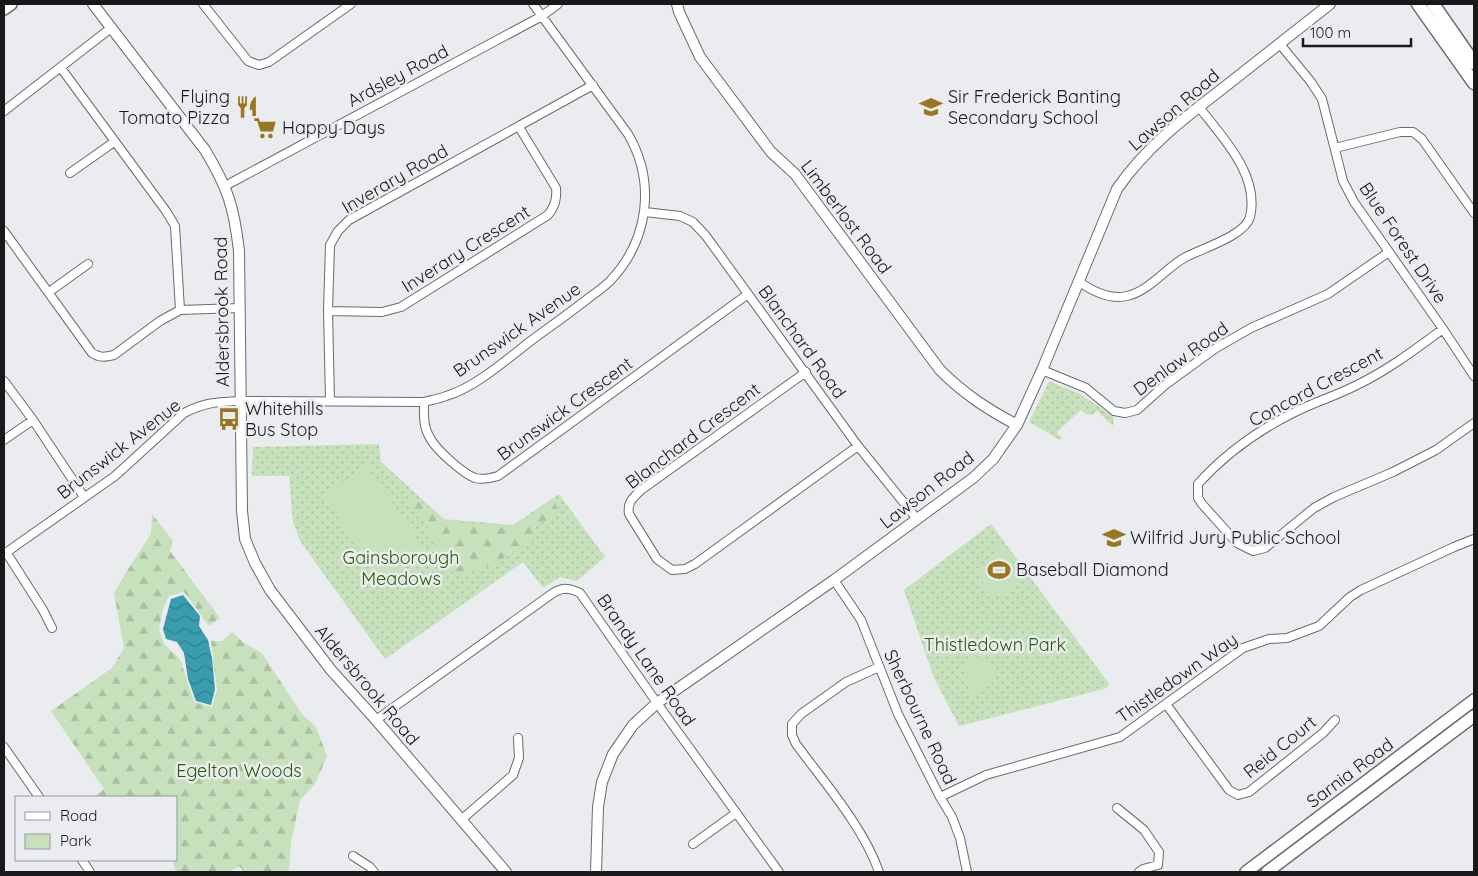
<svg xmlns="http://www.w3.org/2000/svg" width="1478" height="876" viewBox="0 0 1478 876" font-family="Quicksand,sans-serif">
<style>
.green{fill:url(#green-dots)}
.forest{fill:url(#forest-firs)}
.pitch{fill:#c7e1bc}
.water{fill:url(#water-waves)}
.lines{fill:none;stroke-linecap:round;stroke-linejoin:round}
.minor-casing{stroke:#6a6b6f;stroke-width:10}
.tertiary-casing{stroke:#6a6b6f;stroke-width:12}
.secondary-casing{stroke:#6a6b6f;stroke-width:14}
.primary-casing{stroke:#6a6b6f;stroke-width:15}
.minor{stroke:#fff;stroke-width:8}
.tertiary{stroke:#fff;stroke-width:10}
.secondary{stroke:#fff;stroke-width:11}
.primary{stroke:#fff;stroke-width:12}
.labels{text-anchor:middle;stroke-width:5;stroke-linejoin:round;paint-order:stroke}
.street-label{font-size:18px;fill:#18191a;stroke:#eaecf0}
.poi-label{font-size:18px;fill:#18191a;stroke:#eaecf0;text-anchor:start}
.park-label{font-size:18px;fill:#295c03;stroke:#eaecf0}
</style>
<defs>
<pattern id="green-dots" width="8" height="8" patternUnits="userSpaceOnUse" patternTransform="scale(1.25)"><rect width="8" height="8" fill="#c7e1bc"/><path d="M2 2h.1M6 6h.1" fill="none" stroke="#aac0a1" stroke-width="1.8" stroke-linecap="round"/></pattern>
<pattern id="forest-firs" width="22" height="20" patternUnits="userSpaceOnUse" patternTransform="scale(1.25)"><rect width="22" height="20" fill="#c7e1bc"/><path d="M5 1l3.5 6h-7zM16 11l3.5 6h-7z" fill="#aac0a1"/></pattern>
<pattern id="water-waves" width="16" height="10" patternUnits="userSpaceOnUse" patternTransform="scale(1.25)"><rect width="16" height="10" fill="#399daf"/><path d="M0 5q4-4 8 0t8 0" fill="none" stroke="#2f7f8e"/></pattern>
</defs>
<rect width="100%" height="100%" fill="#eaecf0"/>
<!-- green -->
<path class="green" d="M 1049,381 L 1080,394 L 1114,417 L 1113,426 L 1097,411 L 1092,415 L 1086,414 L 1081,410 L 1057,432 L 1062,438 L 1060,440 L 1029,422 Z
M 379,444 L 381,462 L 444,519 L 513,525 L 559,494 L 605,557 L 577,581 L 560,577 L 543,588 L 523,562 L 385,659 L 300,541 L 293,522 L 289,476 L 252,476 L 253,447 Z
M 991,524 L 1110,685 L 1104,689 L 959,726 L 934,678 L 904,590 Z"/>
<!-- forest -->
<path class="forest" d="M 414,496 L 443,521 L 513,527 L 555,500 L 557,512 L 554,518 L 538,523 L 530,540 L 524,547 L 492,564 L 464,574 L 447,568 L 440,562 L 436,555 L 435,537 L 410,504 Z
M 152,514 L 173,541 L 170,551 L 220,618 L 209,626 L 184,592 L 169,596 L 162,612 L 159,630 L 164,644 L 180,659 L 194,702 L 212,707 L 217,690 L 211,641 L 222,641 L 232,632 L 244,643 L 262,653 L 301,713 L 316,727 L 327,756 L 315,784 L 300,800 L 291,842 L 289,870 L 286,872 L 244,872 L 239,866 L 229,872 L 176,872 L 172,860 L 176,860 L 176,797 L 94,797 L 104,789 L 51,711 L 112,668 L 124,648 L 114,593 L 127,571 L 151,534 Z"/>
<!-- pitch -->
<path class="pitch" d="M 367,466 L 425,550 L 379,582 L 324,495 Z
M 997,547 L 1006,548 L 1008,554 L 1021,576 L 1018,586 L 1003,596 L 994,596 L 984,586 L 978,573 L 994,557 Z
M 972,658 C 985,658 998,665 996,680 L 983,687 L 979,695 L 968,692 L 970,683 L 963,670 L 969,660 Z"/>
<!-- water -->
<path class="water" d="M 183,595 L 200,616 L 199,626 L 208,640 L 212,658 L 215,689 L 211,705 L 196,701 L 188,679 L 184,653 L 177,642 L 166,639 L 163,629 L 171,599 Z"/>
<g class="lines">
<defs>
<path id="minor" d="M 203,4 L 248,61 L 259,65 L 269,62 L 351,4
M 1279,43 L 1311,82 L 1322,99 L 1343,181 L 1354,202 L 1443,329 L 1474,376
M 61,68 L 166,211 L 175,226 L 180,310
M 4,111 L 111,28
M 1335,148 L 1400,132 L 1413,132 L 1422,139 L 1474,213
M 70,173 L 114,142
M 225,186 L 542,16 L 558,4
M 645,212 L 680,216 L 693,222 L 706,236 L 858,446 L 917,519
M 4,231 L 92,353 C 100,358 105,357 114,355 L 160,321 L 180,310 L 239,308
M 1078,281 C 1092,291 1110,300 1127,296 C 1149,291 1165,269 1184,258 C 1200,249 1245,236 1250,217 C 1260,175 1222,137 1199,107
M 49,292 L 88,264
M 328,311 L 382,312 L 401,307 L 548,215 C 555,206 557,199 556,188 L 519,127
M 1443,329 C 1416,349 1388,370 1357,385 C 1336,396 1314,402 1293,413 C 1259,430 1224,455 1198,484 L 1198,498 L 1202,504 L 1237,543 L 1253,551 L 1265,548 L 1314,508 L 1334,497 L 1393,472 L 1436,450 L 1474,423
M 1042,370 L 1086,388 L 1114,411 L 1125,413 L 1137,410 L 1165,385 L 1216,348 L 1251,328 L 1328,294 L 1389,252
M 806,372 L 641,490 C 633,498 627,502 629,514 L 657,559 L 672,570 L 685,569 L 695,564 L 858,446
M 4,381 L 33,420
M 330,401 L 328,311 L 330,245 L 338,231 L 349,220 L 593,85
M 424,402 C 424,413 423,426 429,436 C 434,448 462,473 475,478 C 483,480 491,478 498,476 L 748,294
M 4,440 L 33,420 L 84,497
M 6,552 L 43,610 L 52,628
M 4,554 L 115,476 L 184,413 C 206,402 217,402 240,401 L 424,402 C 431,400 439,399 446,396 C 476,387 507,359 532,340 C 551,326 571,312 590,297 C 597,292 604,287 610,281 C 649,240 656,182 628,134 L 533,4
M 834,580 L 861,620 L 898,714 L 940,797 L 952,817 L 960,838 L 967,872
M 879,667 L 846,682 L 801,714 L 792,724 L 792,735 L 796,744 C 824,782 864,828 879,872
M 1166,704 L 1229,790 L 1238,795 L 1249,792 L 1323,733 L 1335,720
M 376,720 L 553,593 C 563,587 570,588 580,593 L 657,703 L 779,872
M 4,747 L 39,797
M 940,797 L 986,775 L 1120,737 L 1243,648 L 1269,639 L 1287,638 L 1319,626 L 1350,597 L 1361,590 L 1454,547 L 1474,539
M 1117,808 L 1144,830 L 1159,852 L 1158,865 L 1143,869 L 1139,872
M 461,820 L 513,775 L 519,758 L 518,738
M 693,844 L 736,813
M 353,856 L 370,867 L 374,872
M 82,860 L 90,872"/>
<path id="tertiary" d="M 93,4 L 205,150 C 228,188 234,207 239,251 L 242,511 L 245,539 L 255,563 L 270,590 L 331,670 L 376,720 L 506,872
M 677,4 L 679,12 L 700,57 L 771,152 L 795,174 L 940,370 C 964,394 987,409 1017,425
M 596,872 L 598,807 L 602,782 L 613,754 L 633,725 L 657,703 L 834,580 L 973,478 L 993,459 L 1017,425 L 1042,370 L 1117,189 C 1145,148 1183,119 1222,89 C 1258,61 1294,32 1330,4"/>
<path id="secondary" d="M 4,9 L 11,4
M 1246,872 L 1474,700
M 1267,872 L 1474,716"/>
<path id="primary" d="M 1418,4 L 1474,83
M 1433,4 L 1474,63"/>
</defs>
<!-- minor casing -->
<use href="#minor" class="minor-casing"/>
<!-- tertiary casing -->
<use href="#tertiary" class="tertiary-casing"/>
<!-- secondary casing -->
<use href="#secondary" class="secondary-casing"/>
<!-- primary casing -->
<use href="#primary" class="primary-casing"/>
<!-- minor -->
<use href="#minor" class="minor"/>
<!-- tertiary -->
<use href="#tertiary" class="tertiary"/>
<!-- secondary -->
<use href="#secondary" class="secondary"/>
<!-- primary -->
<use href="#primary" class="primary"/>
</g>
<!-- icons -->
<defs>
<symbol id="restaurant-bare" viewBox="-9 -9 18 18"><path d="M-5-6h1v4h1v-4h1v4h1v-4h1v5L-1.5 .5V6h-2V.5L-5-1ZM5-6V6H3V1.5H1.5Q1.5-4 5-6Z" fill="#997620" stroke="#eaecf0" stroke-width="2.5" paint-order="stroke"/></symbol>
<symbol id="school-bare" viewBox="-9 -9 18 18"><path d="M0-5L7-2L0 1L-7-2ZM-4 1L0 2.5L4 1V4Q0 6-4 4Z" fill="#997620" stroke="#eaecf0" stroke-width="2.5" paint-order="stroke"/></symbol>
<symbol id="supermarket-bare" viewBox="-9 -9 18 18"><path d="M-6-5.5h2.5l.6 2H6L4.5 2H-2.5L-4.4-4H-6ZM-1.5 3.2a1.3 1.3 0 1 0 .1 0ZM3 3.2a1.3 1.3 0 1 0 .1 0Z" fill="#997620" stroke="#eaecf0" stroke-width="2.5" paint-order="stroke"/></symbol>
<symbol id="bus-bare" viewBox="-9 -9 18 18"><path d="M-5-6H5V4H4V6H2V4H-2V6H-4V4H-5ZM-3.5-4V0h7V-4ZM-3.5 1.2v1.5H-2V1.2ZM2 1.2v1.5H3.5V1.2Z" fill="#997620" stroke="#eaecf0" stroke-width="2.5" paint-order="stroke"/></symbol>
<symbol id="stadium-bare" viewBox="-9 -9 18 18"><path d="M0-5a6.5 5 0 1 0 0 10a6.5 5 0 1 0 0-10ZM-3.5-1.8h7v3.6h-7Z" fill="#997620" stroke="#eaecf0" stroke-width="2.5" paint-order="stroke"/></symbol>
</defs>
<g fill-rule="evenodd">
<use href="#restaurant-bare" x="231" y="91" width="32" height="32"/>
<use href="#school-bare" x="915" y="91" width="32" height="32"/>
<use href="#supermarket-bare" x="249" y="112" width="32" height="32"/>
<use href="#bus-bare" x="213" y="403" width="32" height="32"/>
<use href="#school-bare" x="1098" y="522" width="32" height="32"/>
<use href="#stadium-bare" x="983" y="554" width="32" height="32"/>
</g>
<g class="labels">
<!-- street labels -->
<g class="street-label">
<text transform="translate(398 76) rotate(-28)" y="6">Ardsley Road</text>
<text transform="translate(1174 110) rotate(-41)" y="6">Lawson Road</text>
<text transform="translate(395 179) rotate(-30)" y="6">Inverary Road</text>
<text transform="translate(846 217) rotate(53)" y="6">Limberlost Road</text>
<text transform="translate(1403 243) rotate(56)" y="6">Blue Forest Drive</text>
<text transform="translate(466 249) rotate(-32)" y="6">Inverary Crescent</text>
<text transform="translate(222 312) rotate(-91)" y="6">Aldersbrook Road</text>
<text transform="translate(517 330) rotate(-35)" y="6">Brunswick Avenue</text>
<text transform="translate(802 342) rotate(54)" y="6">Blanchard Road</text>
<text transform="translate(1181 359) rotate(-36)" y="6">Denlaw Road</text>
<text transform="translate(1316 387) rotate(-28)" y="6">Concord Crescent</text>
<text transform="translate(565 409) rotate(-36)" y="6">Brunswick Crescent</text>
<text transform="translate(693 436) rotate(-37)" y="6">Blanchard Crescent</text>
<text transform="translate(119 449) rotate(-38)" y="6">Brunswick Avenue</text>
<text transform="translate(927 490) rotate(-38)" y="6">Lawson Road</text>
<text transform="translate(646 660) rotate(55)" y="6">Brandy Lane Road</text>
<text transform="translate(1177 678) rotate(-35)" y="6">Thistledown Way</text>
<text transform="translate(367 685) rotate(50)" y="6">Aldersbrook Road</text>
<text transform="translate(920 717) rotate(65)" y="6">Sherbourne Road</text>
<text transform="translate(1280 747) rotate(-39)" y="6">Reid Court</text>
<text transform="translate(1350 773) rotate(-37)" y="6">Sarnia Road</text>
</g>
<!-- poi labels -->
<g class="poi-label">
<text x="230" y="103" text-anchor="end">Flying<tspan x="230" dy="21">Tomato Pizza</tspan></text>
<text x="948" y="103">Sir Frederick Banting<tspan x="948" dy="21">Secondary School</tspan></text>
<text x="282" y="134">Happy Days</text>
<text x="245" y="415">Whitehills<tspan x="245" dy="21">Bus Stop</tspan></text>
<text x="1130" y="544">Wilfrid Jury Public School</text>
<text x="1016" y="576">Baseball Diamond</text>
</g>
<!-- park labels -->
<g class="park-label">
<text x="401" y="564">Gainsborough<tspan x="401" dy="21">Meadows</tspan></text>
<text x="995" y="651">Thistledown Park</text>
<text x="239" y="777">Egelton Woods</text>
</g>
</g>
<!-- border -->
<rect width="1478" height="876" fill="none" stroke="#18191a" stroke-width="10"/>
<!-- legend -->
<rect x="15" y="796" width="162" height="65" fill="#eaecf0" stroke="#96989a"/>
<rect x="25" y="812" width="25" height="8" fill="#ffffff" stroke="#96989a"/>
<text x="60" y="821" font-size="15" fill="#18191a">Road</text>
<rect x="25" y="834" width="25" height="15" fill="#c7e1bc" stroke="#96989a"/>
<text x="60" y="846" font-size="15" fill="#18191a">Park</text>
<!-- scale -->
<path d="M1303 38v8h108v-8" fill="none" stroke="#18191a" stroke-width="2.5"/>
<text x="1310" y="38" font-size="15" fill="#18191a" stroke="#eaecf0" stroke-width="4" paint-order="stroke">100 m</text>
</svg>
